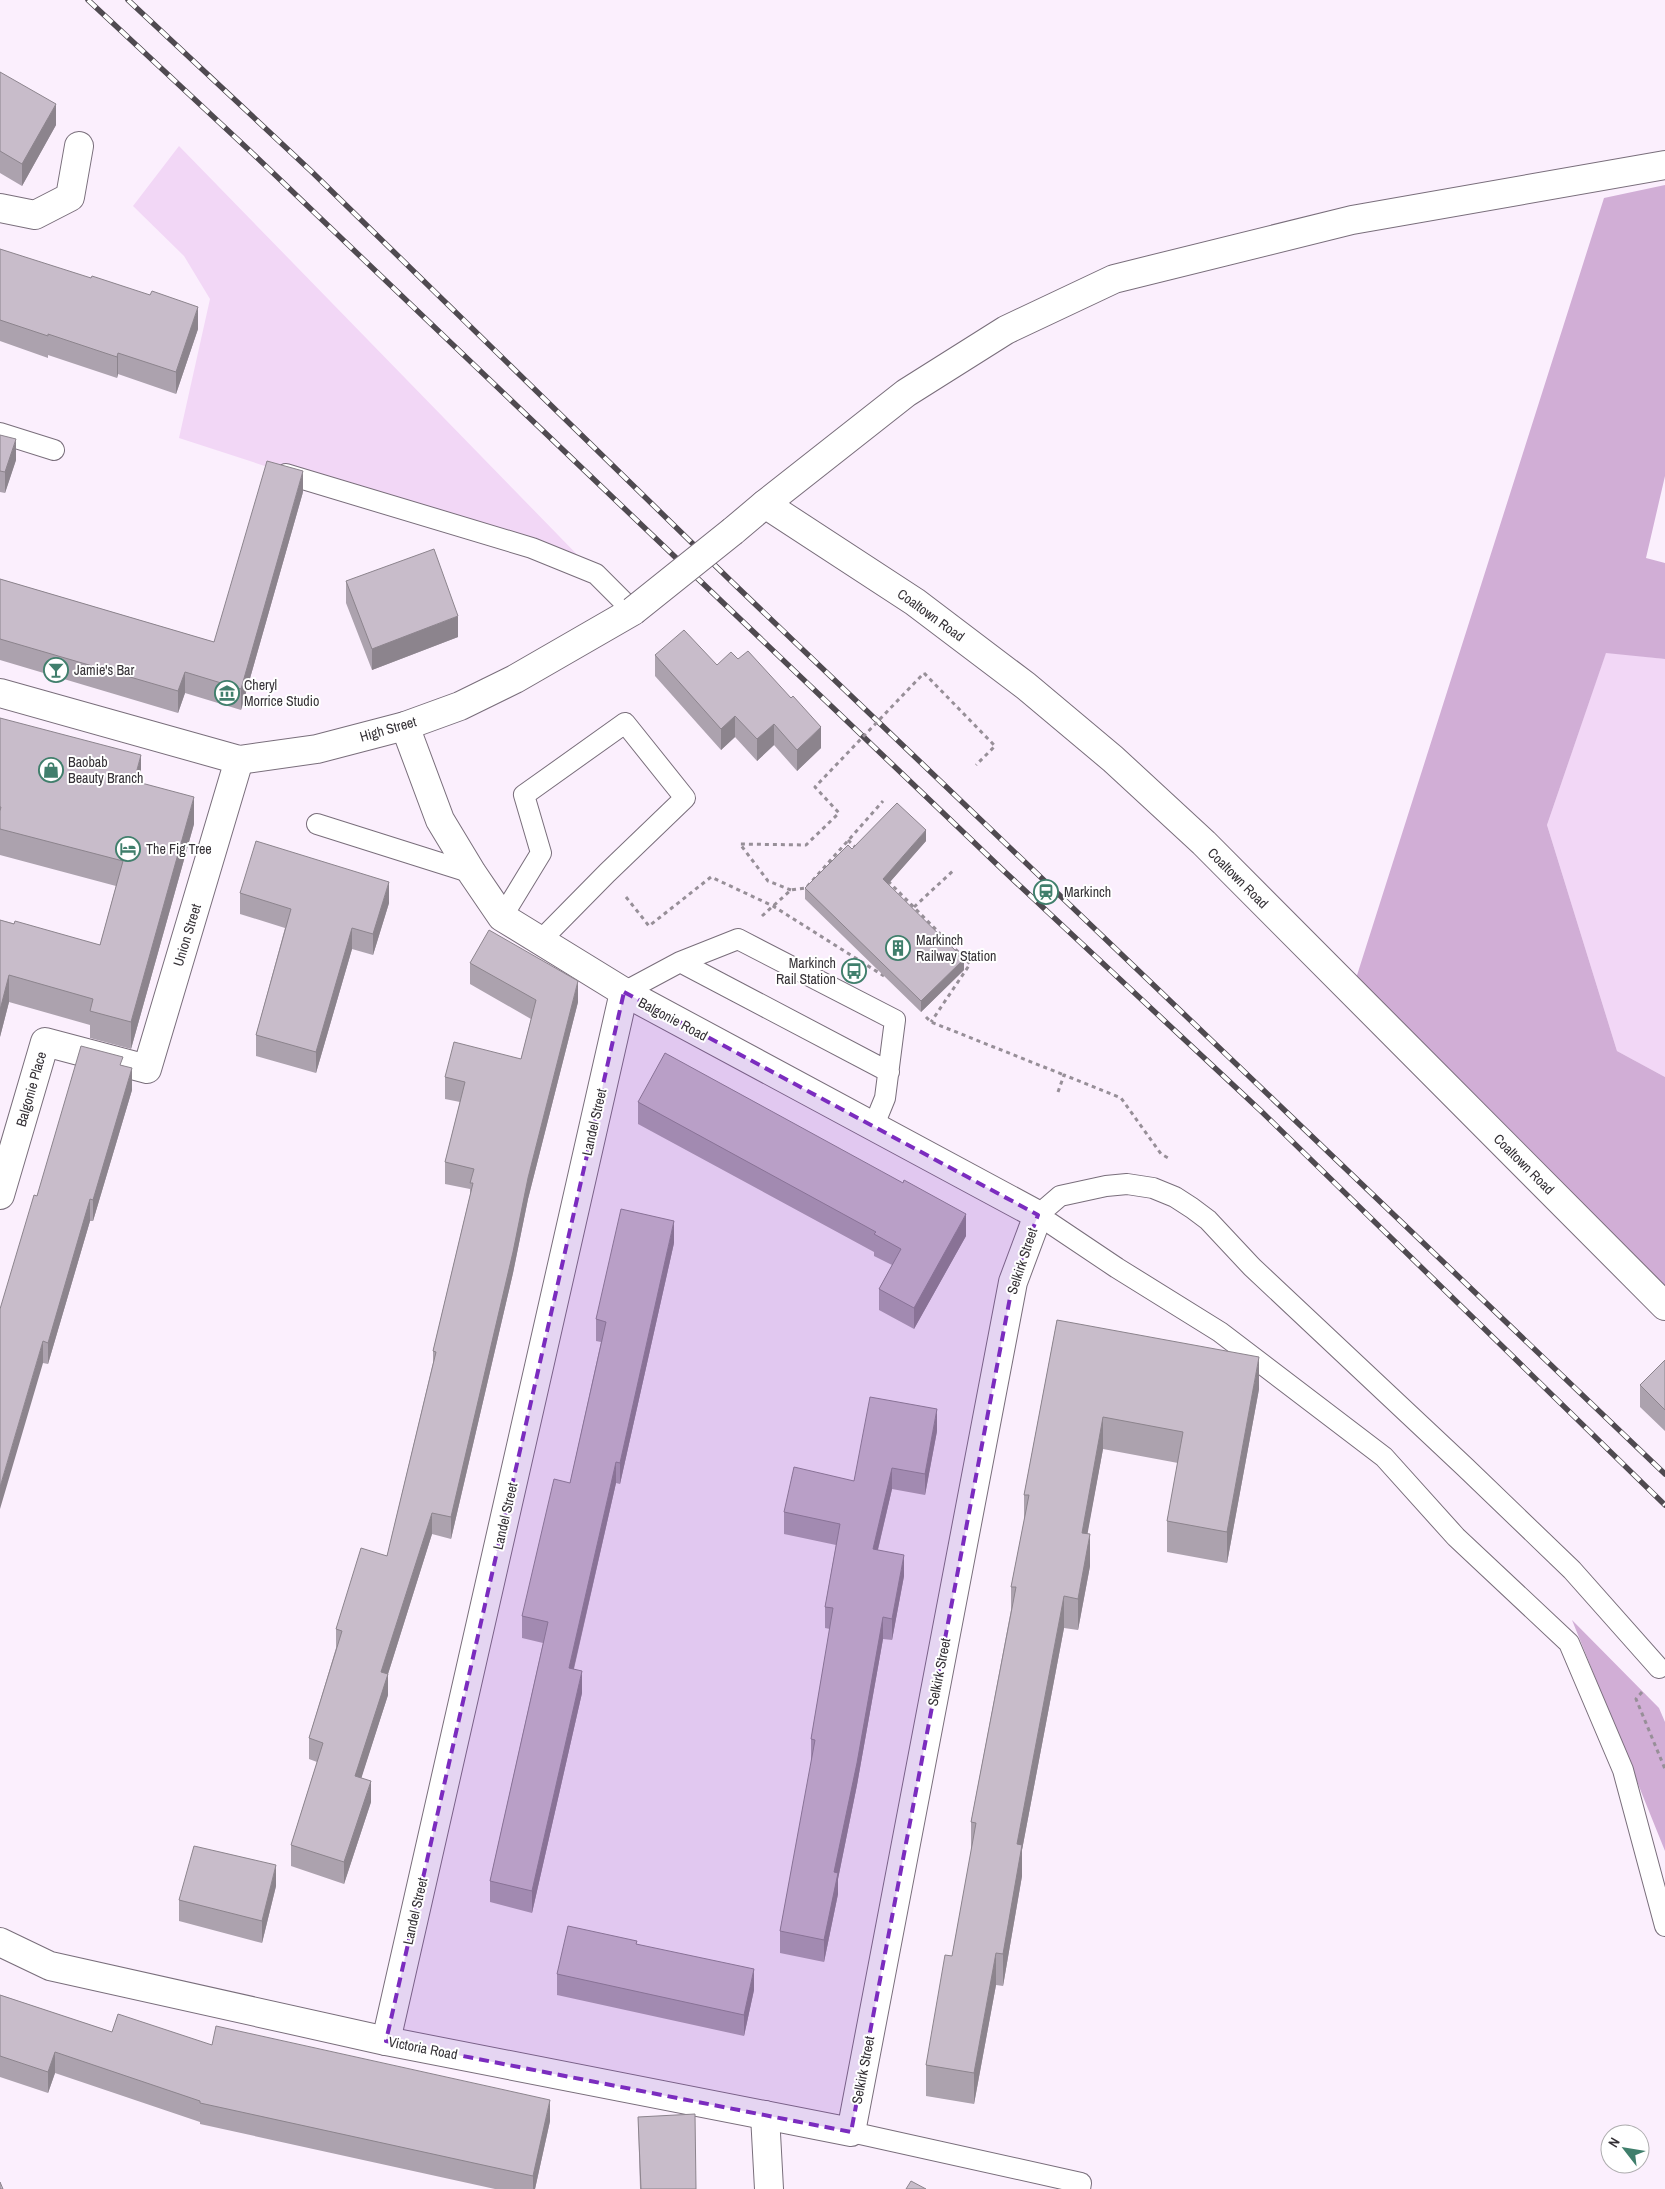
<svg xmlns="http://www.w3.org/2000/svg" width="1665" height="2189" viewBox="0 0 1665 2189" font-family="'Archivo Narrow',sans-serif">
<style>
.green{fill:#f2d7f6}
.forest{fill:#d1aed6}
.lines{fill:none;stroke-linecap:round;stroke-linejoin:round}
.service-casing{stroke:#796e7b;stroke-width:22}
.minor-casing{stroke:#796e7b;stroke-width:30}
.tertiary-casing{stroke:#796e7b;stroke-width:30}
.secondary-casing{stroke:#796e7b;stroke-width:30}
.path{stroke:#978f98;stroke-width:3;stroke-dasharray:4 4;stroke-linecap:butt}
.service{stroke:#fff;stroke-width:20}
.minor{stroke:#fff;stroke-width:28}
.tertiary{stroke:#fff;stroke-width:28}
.secondary{stroke:#fff;stroke-width:28}
.rail-casing{stroke:#4f4a50;stroke-width:5.5}
.rail{stroke:#fff;stroke-width:4;stroke-dasharray:11;stroke-linecap:butt}
.secondary-bridge-casing{stroke:#796e7b;stroke-width:30;stroke-linecap:butt}
.path-bridge{stroke:#978f98;stroke-width:3;stroke-dasharray:4 4;stroke-linecap:butt}
.secondary-bridge{stroke:#fff;stroke-width:28}
.wall{fill:#aca2ae}
.shaded-wall{fill:#8c848d}
.building{fill:#c8bcca;stroke:#8c848d}
.marked{fill:#7b2cbf;fill-opacity:0.2;stroke:#7b2cbf;stroke-width:4;stroke-dasharray:10 6;stroke-linejoin:round}
.labels{text-anchor:middle;stroke-width:4;stroke-linejoin:round;paint-order:stroke}
.street-label{font-size:14px;fill:#353136;stroke:#fff}
.poi-label{font-size:14px;fill:#353136;stroke:#fff;text-anchor:start}
</style>
<rect width="100%" height="100%" fill="#fbeffd"/>
<!-- green -->
<path class="green" d="M 179,146 L 596,574 L 179,438 L 210,299 L 184,256 L 133,206 Z
M 1606,652 L 1665,659 L 1665,1077 L 1617,1051 L 1547,825 Z"/>
<!-- forest -->
<path class="forest" d="M 1665,185 L 1665,476 L 1646,558 L 1665,563 L 1665,659 L 1606,653 L 1547,825 L 1617,1051 L 1665,1077 L 1665,1306 L 1352,991 L 1604,198 Z
M 1572,1620 L 1659,1708 L 1665,1722 L 1665,1851 Z"/>
<g class="lines">
<defs>
<path id="service" d="M 0,433 L 54,450
M 286,474 L 532,548 L 596,574 L 633,611
M 317,824 L 472,873
M 502,917 L 541,853 L 524,795 L 625,723 L 685,798 L 607,873 L 539,942
M 680,962 L 889,1072
M 624,992 L 680,962 L 738,939 L 895,1020 L 885,1098 L 874,1125
M 1659,1668 L 1572,1570 L 1465,1467 L 1252,1267 L 1208,1220 L 1192,1208 L 1175,1197 L 1153,1188 L 1127,1184 L 1106,1186 L 1060,1196 L 1038,1215 L 1117,1268 L 1220,1332 L 1384,1457 L 1456,1537 L 1569,1643 L 1623,1770 L 1665,1926
M 851,2132 L 1081,2183 L 1080,2189"/>
<path id="minor" d="M 0,208 L 35,215 L 70,197 L 79,146
M 765,504 L 906,393 L 1006,330 L 1114,279 L 1352,220 L 1665,165
M 0,1195 L 45,1042 L 147,1069 L 239,760
M 386,2041 L 624,992
M 765,2115 L 769,2189"/>
<path id="tertiary" d="M 0,1942 L 50,1966 L 386,2041 L 851,2132 L 1013,1282 L 1038,1215 L 624,992 L 502,917 L 472,873 L 440,820 L 405,726"/>
<path id="secondary" d="M 733,531 L 765,504 L 915,602 L 1026,686 L 1113,759 L 1204,843 L 1665,1306
M 0,693 L 239,760 L 317,749 L 405,726 L 460,706 L 515,679 L 633,611"/>
</defs>
<!-- service casing -->
<use href="#service" class="service-casing"/>
<!-- minor casing -->
<use href="#minor" class="minor-casing"/>
<!-- tertiary casing -->
<use href="#tertiary" class="tertiary-casing"/>
<!-- secondary casing -->
<use href="#secondary" class="secondary-casing"/>
<!-- path -->
<path class="path" d="M 924,673 L 995,746 L 976,765
M 848,840 L 856,848
M 888,881 L 970,964 L 931,1022
M 626,897 L 649,926 L 711,877 L 773,906 L 884,976
M 914,907 L 955,869
M 762,916 L 791,890 L 806,888 L 883,801
M 926,1017 L 931,1022 L 1064,1075
M 1058,1092 L 1064,1075 L 1121,1098 L 1161,1154 L 1170,1159
M 1642,1692 L 1636,1699 L 1665,1769"/>
<!-- service -->
<use href="#service" class="service"/>
<!-- minor -->
<use href="#minor" class="minor"/>
<!-- tertiary -->
<use href="#tertiary" class="tertiary"/>
<!-- secondary -->
<use href="#secondary" class="secondary"/>
<defs>
<path id="rail" d="M 88,0 L 250,151 L 1005,872 L 1261,1111 L 1665,1505
M 128,0 L 311,171 L 732,582 L 1665,1474"/>
</defs>
<!-- rail casing -->
<use href="#rail" class="rail-casing"/>
<!-- rail -->
<use href="#rail" class="rail"/>
<defs>
<path id="secondary-bridge" d="M 633,611 L 733,531"/>
</defs>
<!-- secondary-bridge casing -->
<use href="#secondary-bridge" class="secondary-bridge-casing"/>
<!-- path-bridge -->
<path class="path-bridge" d="M 791,890 L 768,881 L 740,844 L 806,845 L 839,813 L 815,787 L 924,673"/>
<!-- secondary-bridge -->
<use href="#secondary-bridge" class="secondary-bridge"/>
</g>
<!-- wall -->
<path class="wall" d="M 0,72 L 56,125 L 22,186 L 0,173 Z
M 0,249 L 198,329 L 176,394 L 118,374 L 117,378 L 48,355 L 48,358 L 0,341 Z
M 0,435 L 16,460 L 5,493 L 0,492 Z
M 303,492 L 241,710 L 185,693 L 178,713 L 0,660 L 0,579 L 214,642 Z
M 346,581 L 458,637 L 372,670 L 346,603 Z
M 655,655 L 821,748 L 797,771 L 774,745 L 757,761 L 735,737 L 721,750 L 655,676 Z
M 0,718 L 141,783 L 194,824 L 131,1049 L 90,1038 L 90,1025 L 9,1002 L 0,1037 L 0,920 L 100,945 L 116,886 L 0,855 Z
M 926,841 L 888,884 L 964,970 L 921,1012 L 805,899 L 805,888 L 852,849 Z
M 240,893 L 389,903 L 373,955 L 352,949 L 316,1073 L 256,1056 L 256,1035 L 285,928 L 240,914 Z
M 470,963 L 578,1002 L 528,1199 L 513,1273 L 451,1539 L 432,1534 L 388,1674 L 388,1695 L 361,1778 L 371,1802 L 344,1884 L 291,1866 L 291,1845 L 317,1762 L 309,1759 L 309,1738 L 336,1648 L 336,1629 L 387,1556 L 433,1363 L 433,1351 L 470,1195 L 470,1189 L 445,1184 L 445,1162 L 460,1102 L 445,1099 L 445,1077 L 521,1059 L 531,1019 L 470,984 Z
M 123,1065 L 132,1090 L 93,1221 L 90,1221 L 48,1364 L 43,1363 L 37,1196 Z
M 638,1102 L 966,1236 L 914,1329 L 879,1310 L 879,1289 L 892,1265 L 874,1256 L 874,1252 L 638,1124 Z
M 674,1243 L 620,1484 L 616,1483 L 574,1669 L 582,1693 L 532,1913 L 490,1902 L 490,1881 L 543,1643 L 522,1638 L 522,1616 L 570,1483 L 601,1342 L 596,1341 L 596,1319 Z
M 1057,1320 L 1259,1389 L 1227,1563 L 1167,1552 L 1167,1521 L 1178,1463 L 1103,1449 L 1087,1534 L 1090,1566 L 1078,1630 L 1064,1628 L 1022,1850 L 1022,1876 L 1003,1986 L 996,1985 L 974,2104 L 926,2096 L 926,2065 L 952,1956 L 971,1853 L 971,1822 L 1011,1610 L 1011,1587 L 1024,1521 L 1024,1495 Z
M 1665,1360 L 1665,1431 L 1640,1407 L 1640,1385 Z
M 937,1431 L 925,1495 L 892,1489 L 878,1550 L 904,1576 L 892,1640 L 883,1639 L 857,1785 L 838,1879 L 838,1894 L 824,1962 L 780,1953 L 780,1931 L 812,1761 L 811,1761 L 811,1739 L 830,1629 L 825,1628 L 825,1607 L 836,1545 L 784,1534 L 784,1512 L 854,1481 Z
M 276,1886 L 262,1943 L 179,1921 L 179,1900 Z
M 637,1944 L 754,1990 L 744,2036 L 557,1995 L 557,1974 Z
M 0,1995 L 112,2032 L 212,2045 L 550,2121 L 535,2189 L 495,2189 L 200,2124 L 200,2122 L 55,2073 L 48,2093 L 0,2077 Z
M 638,2117 L 696,2189 L 640,2189 Z"/>
<!-- shaded-wall -->
<path class="shaded-wall" d="M 56,104 L 56,125 L 22,186 L 22,164 Z
M 198,307 L 198,329 L 176,394 L 176,372 Z
M 118,353 L 118,374 L 117,378 L 117,357 Z
M 16,439 L 16,460 L 5,493 L 5,472 Z
M 303,471 L 303,492 L 241,710 L 241,689 Z
M 458,616 L 458,637 L 372,670 L 372,649 Z
M 185,672 L 185,693 L 178,713 L 178,691 Z
M 735,716 L 735,737 L 721,750 L 721,729 Z
M 774,724 L 774,745 L 757,761 L 757,739 Z
M 821,727 L 821,748 L 797,771 L 797,750 Z
M 141,755 L 141,782 L 134,781 Z
M 194,797 L 194,824 L 131,1049 L 131,1022 Z
M 926,830 L 926,841 L 883,890 L 883,879 Z
M 389,882 L 389,903 L 373,955 L 373,934 Z
M 352,928 L 352,949 L 316,1073 L 316,1052 Z
M 964,959 L 964,970 L 921,1012 L 921,1001 Z
M 9,975 L 9,1002 L 0,1037 L 0,1010 Z
M 578,981 L 578,1002 L 528,1199 L 513,1273 L 451,1539 L 451,1517 L 528,1178 Z
M 132,1068 L 132,1090 L 93,1221 L 93,1200 Z
M 90,1199 L 90,1221 L 48,1364 L 48,1343 Z
M 966,1214 L 966,1236 L 914,1329 L 914,1308 Z
M 674,1221 L 674,1243 L 620,1484 L 620,1463 Z
M 43,1341 L 43,1363 L 0,1509 L 0,1487 Z
M 1259,1357 L 1259,1389 L 1227,1563 L 1227,1532 Z
M 937,1409 L 937,1431 L 925,1495 L 925,1474 Z
M 1103,1417 L 1103,1449 L 1082,1564 L 1082,1533 Z
M 616,1462 L 616,1483 L 569,1689 L 569,1668 Z
M 892,1468 L 892,1489 L 873,1570 L 873,1549 Z
M 432,1513 L 432,1534 L 388,1674 L 388,1695 L 355,1798 L 355,1776 L 381,1672 Z
M 1090,1534 L 1090,1566 L 1078,1630 L 1078,1599 Z
M 904,1555 L 904,1576 L 892,1640 L 892,1619 Z
M 1064,1596 L 1064,1628 L 1022,1850 L 1022,1876 L 1003,1986 L 1003,1954 L 1017,1844 Z
M 883,1617 L 883,1639 L 857,1785 L 838,1879 L 838,1894 L 824,1962 L 824,1940 L 834,1872 Z
M 582,1671 L 582,1693 L 532,1913 L 532,1891 Z
M 371,1781 L 371,1802 L 344,1884 L 344,1862 Z
M 276,1865 L 276,1886 L 262,1943 L 262,1921 Z
M 996,1953 L 996,1985 L 974,2104 L 974,2073 Z
M 754,1969 L 754,1990 L 744,2036 L 744,2015 Z
M 55,2052 L 55,2073 L 48,2093 L 48,2072 Z
M 550,2100 L 550,2121 L 535,2189 L 533,2189 L 533,2176 Z"/>
<!-- building -->
<path class="building" d="M 0,72 L 56,104 L 22,164 L 0,151 Z
M 0,249 L 91,278 L 92,276 L 150,295 L 152,291 L 198,307 L 176,372 L 118,353 L 117,357 L 48,334 L 48,336 L 0,320 Z
M 0,435 L 16,439 L 5,472 L 0,471 Z
M 267,461 L 303,471 L 241,689 L 185,672 L 178,691 L 0,639 L 0,579 L 214,642 Z
M 434,549 L 458,616 L 372,649 L 346,581 Z
M 684,630 L 717,665 L 731,652 L 738,659 L 748,651 L 791,698 L 793,696 L 821,727 L 797,750 L 774,724 L 757,739 L 735,716 L 721,729 L 655,655 Z
M 0,718 L 141,755 L 134,781 L 194,797 L 131,1022 L 90,1011 L 93,999 L 9,975 L 0,1010 L 0,920 L 14,924 L 15,921 L 100,945 L 123,861 L 0,829 L 0,811 L 1,807 L 0,807 Z
M 897,803 L 926,830 L 883,879 L 964,959 L 921,1001 L 805,888 L 848,845 L 852,849 Z
M 256,841 L 389,882 L 373,934 L 352,928 L 316,1052 L 256,1035 L 291,909 L 240,893 Z
M 489,930 L 578,981 L 528,1178 L 513,1252 L 451,1517 L 432,1513 L 381,1672 L 388,1674 L 355,1776 L 371,1781 L 344,1862 L 291,1845 L 323,1743 L 309,1738 L 342,1631 L 336,1629 L 361,1548 L 387,1556 L 436,1352 L 433,1351 L 473,1183 L 470,1183 L 474,1169 L 445,1162 L 465,1082 L 445,1077 L 454,1042 L 521,1059 L 536,1000 L 470,963 Z
M 81,1046 L 123,1057 L 120,1065 L 132,1068 L 93,1200 L 90,1199 L 48,1343 L 43,1341 L 0,1487 L 0,1309 L 34,1195 L 37,1196 Z
M 665,1053 L 903,1183 L 904,1180 L 966,1214 L 914,1308 L 879,1289 L 901,1249 L 874,1234 L 876,1232 L 638,1102 Z
M 621,1209 L 674,1221 L 620,1463 L 616,1462 L 569,1668 L 582,1671 L 532,1891 L 490,1881 L 548,1622 L 522,1616 L 554,1479 L 570,1483 L 606,1322 L 596,1319 Z
M 1057,1320 L 1259,1357 L 1227,1532 L 1167,1521 L 1183,1432 L 1103,1417 L 1082,1533 L 1090,1534 L 1078,1599 L 1064,1596 L 1017,1844 L 1022,1845 L 1003,1954 L 996,1953 L 974,2073 L 926,2065 L 945,1955 L 952,1956 L 976,1823 L 971,1822 L 1016,1587 L 1011,1587 L 1029,1495 L 1024,1495 Z
M 1665,1360 L 1665,1410 L 1640,1385 Z
M 870,1397 L 937,1409 L 925,1474 L 892,1468 L 873,1549 L 904,1555 L 892,1619 L 883,1617 L 857,1763 L 834,1872 L 838,1873 L 824,1940 L 780,1931 L 815,1740 L 811,1739 L 833,1608 L 825,1607 L 840,1524 L 784,1512 L 794,1467 L 854,1481 Z
M 194,1846 L 276,1865 L 262,1921 L 179,1900 Z
M 568,1926 L 637,1941 L 636,1944 L 754,1969 L 744,2015 L 557,1974 Z
M 0,1995 L 112,2032 L 118,2014 L 212,2045 L 216,2026 L 550,2100 L 533,2176 L 200,2103 L 200,2101 L 55,2052 L 48,2072 L 0,2056 Z
M 695,2114 L 696,2189 L 641,2189 L 638,2117 Z
M 911,2181 L 926,2189 L 906,2189 Z
M 0,2182 L 3,2189 L 0,2189 Z"/>
<!-- marked area -->
<path class="marked" d="M 624,992 L 1038,1215 L 1013,1282 L 851,2132 L 386,2041 Z"/>
<!-- icons -->
<defs>
<symbol id="bar-ring" viewBox="-11 -11 22 22"><circle r="9.5" fill="#fff" stroke="#407f6c" stroke-width="1.5"/><path d="M-6-5H6L.8 .8V4.5H3.5V6h-7V4.5H-.8V.8Z" fill="#407f6c"/></symbol>
<symbol id="museum-ring" viewBox="-11 -11 22 22"><circle r="9.5" fill="#fff" stroke="#407f6c" stroke-width="1.5"/><path d="M0-6L6-3V-2H-6V-3ZM-5-1h2V3h-2ZM-1-1h2V3h-2ZM3-1h2V3H3ZM-6 4H6V6H-6Z" fill="#407f6c"/></symbol>
<symbol id="shop-ring" viewBox="-11 -11 22 22"><circle r="9.5" fill="#fff" stroke="#407f6c" stroke-width="1.5"/><path d="M-5-2.5h2.3a2.7 3.5 0 0 1 5.4 0H5L5.5 6h-11ZM-1.5-2.5h3a1.5 2.3 0 0 0-3 0Z" fill="#407f6c"/></symbol>
<symbol id="hotel-ring" viewBox="-11 -11 22 22"><circle r="9.5" fill="#fff" stroke="#407f6c" stroke-width="1.5"/><path d="M-6-4.5h1.5V1H6V5H4.5V3h-9V5H-6ZM-4 0a1.8 1.8 0 1 1 3.6 0ZM.5 0V-2.5h3Q6-2.5 6 0Z" fill="#407f6c"/></symbol>
<symbol id="station-ring" viewBox="-11 -11 22 22"><circle r="9.5" fill="#fff" stroke="#407f6c" stroke-width="1.5"/><path d="M-3-6H3Q5-6 5-4V2Q5 4 3 4L4.5 6H3L1.5 4h-3L-3 6H-4.5L-3 4Q-5 4-5 2V-4Q-5-6-3-6ZM-3.5-4v3h7v-3ZM-3.5 1v1.5H-2V1ZM2 1v1.5H3.5V1Z" fill="#407f6c"/></symbol>
<symbol id="building-ring" viewBox="-11 -11 22 22"><circle r="9.5" fill="#fff" stroke="#407f6c" stroke-width="1.5"/><path d="M-4-6H4V6H1V3H-1V6H-4ZM-2.5-4.3h1.7v1.8h-1.7ZM.8-4.3h1.7v1.8H.8ZM-2.5-1h1.7V.8h-1.7ZM.8-1h1.7V.8H.8Z" fill="#407f6c"/></symbol>
<symbol id="bus-ring" viewBox="-11 -11 22 22"><circle r="9.5" fill="#fff" stroke="#407f6c" stroke-width="1.5"/><path d="M-5-6H5V4H4V6H2V4H-2V6H-4V4H-5ZM-3.5-4V0h7V-4ZM-3.5 1.2v1.5H-2V1.2ZM2 1.2v1.5H3.5V1.2Z" fill="#407f6c"/></symbol>
</defs>
<g fill-rule="evenodd">
<use href="#bar-ring" x="42" y="656" width="28" height="28"/>
<use href="#museum-ring" x="213" y="679" width="28" height="28"/>
<use href="#shop-ring" x="37" y="756" width="28" height="28"/>
<use href="#hotel-ring" x="114" y="835" width="28" height="28"/>
<use href="#station-ring" x="1032" y="878" width="28" height="28"/>
<use href="#building-ring" x="884" y="934" width="28" height="28"/>
<use href="#bus-ring" x="840" y="957" width="28" height="28"/>
</g>
<g class="labels">
<!-- street labels -->
<g class="street-label">
<text transform="translate(931 615) rotate(36)" y="5">Coaltown Road</text>
<text transform="translate(388 729) rotate(-16)" y="5">High Street</text>
<text transform="translate(1238 878) rotate(45)" y="5">Coaltown Road</text>
<text transform="translate(187 935) rotate(-73)" y="5">Union Street</text>
<text transform="translate(673 1019) rotate(28)" y="5">Balgonie Road</text>
<text transform="translate(31 1089) rotate(-74)" y="5">Balgonie Place</text>
<text transform="translate(594 1122) rotate(-77)" y="5">Landel Street</text>
<text transform="translate(1524 1164) rotate(45)" y="5">Coaltown Road</text>
<text transform="translate(1022 1261) rotate(-72)" y="5">Selkirk Street</text>
<text transform="translate(505 1516) rotate(-77)" y="5">Landel Street</text>
<text transform="translate(939 1672) rotate(-79)" y="5">Selkirk Street</text>
<text transform="translate(415 1911) rotate(-77)" y="5">Landel Street</text>
<text transform="translate(423 2048) rotate(11)" y="5">Victoria Road</text>
<text transform="translate(863 2070) rotate(-79)" y="5">Selkirk Street</text>
</g>
<!-- poi labels -->
<g class="poi-label">
<text x="74" y="675">Jamie's Bar</text>
<text x="244" y="690">Cheryl<tspan x="244" dy="16">Morrice Studio</tspan></text>
<text x="68" y="767">Baobab<tspan x="68" dy="16">Beauty Branch</tspan></text>
<text x="146" y="854">The Fig Tree</text>
<text x="1064" y="897">Markinch</text>
<text x="916" y="945">Markinch<tspan x="916" dy="16">Railway Station</tspan></text>
<text x="836" y="968" text-anchor="end">Markinch<tspan x="836" dy="16">Rail Station</tspan></text>
</g>
</g>
<!-- north arrow -->
<g transform="translate(1625 2149) rotate(301)"><circle r="24" fill="#ffffff" stroke="#aeadaf"/>
<path d="M0-4L9 19L0 12L-9 19Z" fill="#407f6c"/>
<text y="-8" font-size="14" font-weight="bold" text-anchor="middle" fill="#353136">N</text>
</g>
</svg>
